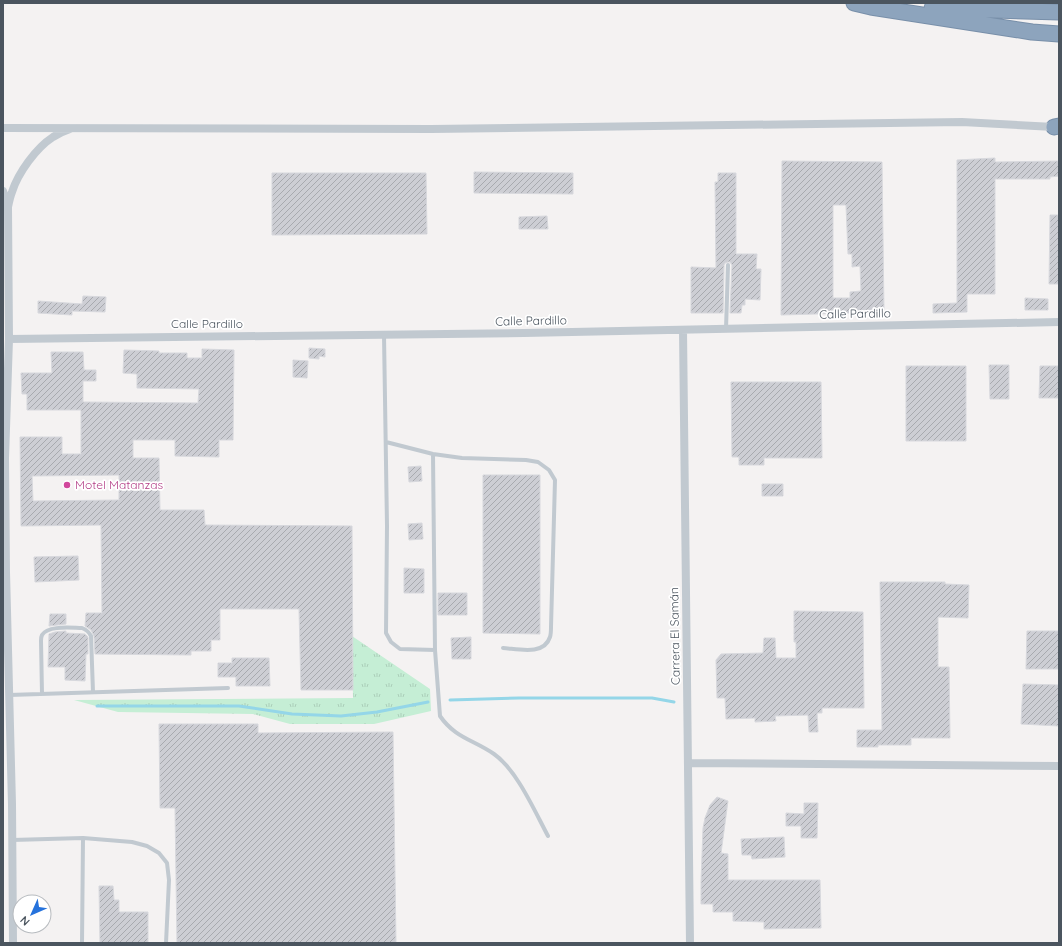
<svg xmlns="http://www.w3.org/2000/svg" width="1062" height="946" viewBox="0 0 1062 946" font-family="Quicksand,sans-serif">
<style>
.grass{fill:url(#grass-tufts)}
.lines{fill:none;stroke-linecap:round;stroke-linejoin:round}
.stream{stroke:#94d6e8;stroke-width:3}
.building{fill:url(#building-hatch);stroke:#d7d8dd;fill-rule:evenodd}
.motorway-casing{stroke:#788fa9;stroke-width:17}
.service{stroke:#c1c9d0;stroke-width:4}
.minor{stroke:#c1c9d0;stroke-width:8}
.motorway{stroke:#8da4bd;stroke-width:15}
.hotel-dot{fill:#d1479c;stroke:#fff;stroke-width:1.5}
.labels{text-anchor:middle;stroke-width:3.5;stroke-linejoin:round;paint-order:stroke}
.street-label{font-size:12px;fill:#4b555f;stroke:#fff}
.hotel-label{font-size:12px;fill:#b23c85;stroke:#fff;text-anchor:start}
</style>
<defs>
<pattern id="grass-tufts" width="24" height="20" patternUnits="userSpaceOnUse"><rect width="24" height="20" fill="#c5eed5"/><path d="M3 7l-1-3M5 7V3M7 7l1-3M15 17l-1-3M17 17v-4M19 17l1-3" fill="none" stroke="#abceb9"/></pattern>
<pattern id="building-hatch" width="6" height="6" patternUnits="userSpaceOnUse"><rect width="6" height="6" fill="#cdced4"/><path d="M-1 1l2-2M0 6l6-6M5 7l2-2" fill="none" stroke="#a8aaaf"/></pattern>
</defs>
<rect width="100%" height="100%" fill="#f4f2f2"/>
<!-- grass -->
<path class="grass" d="M 352,636 L 430,689 L 431,711 L 374,724 L 290,724 L 253,714 L 118,712 L 74,700 L 353,698 Z"/>
<g class="lines">
<!-- stream -->
<path class="stream" d="M 450,700 L 519,698 L 652,698 L 674,702
M 97,706 L 239,706 L 292,714 L 341,716 L 377,712 L 428,702"/>
</g>
<!-- building -->
<path class="building" d="M 995,158 L 995,162 L 1059,161 L 1059,176 L 1050,177 L 1050,179 L 995,179 L 995,294 L 967,294 L 967,312 L 933,313 L 933,304 L 957,303 L 957,160 Z
M 782,161 L 882,162 L 884,312 L 781,315 ZM 833,205 L 846,205 L 848,254 L 852,254 L 852,267 L 860,266 L 861,291 L 850,292 L 850,298 L 833,298 Z
M 474,172 L 573,173 L 573,194 L 474,193 Z
M 272,173 L 426,173 L 427,234 L 272,235 Z
M 718,173 L 736,173 L 736,254 L 757,254 L 756,269 L 761,269 L 760,300 L 745,299 L 745,305 L 742,305 L 741,313 L 730,313 L 732,265 L 730,262 L 728,262 L 725,263 L 724,265 L 723,313 L 691,313 L 691,267 L 716,268 L 715,182 L 718,182 Z
M 1050,215 L 1059,215 L 1059,284 L 1049,284 Z
M 547,216 L 548,229 L 519,229 L 519,217 Z
M 83,296 L 106,297 L 105,312 L 72,311 L 72,315 L 38,313 L 38,301 L 82,304 Z
M 1025,298 L 1048,299 L 1048,310 L 1025,310 Z
M 309,348 L 325,349 L 325,357 L 319,356 L 319,359 L 309,358 Z
M 202,349 L 234,350 L 233,440 L 219,440 L 219,457 L 175,456 L 175,440 L 133,440 L 133,458 L 159,458 L 160,510 L 204,510 L 205,525 L 352,526 L 353,690 L 301,690 L 299,609 L 220,609 L 220,640 L 211,640 L 211,651 L 191,651 L 191,655 L 95,654 L 94,636 L 91,630 L 85,626 L 86,613 L 102,613 L 101,525 L 21,526 L 20,437 L 62,437 L 62,454 L 81,454 L 81,410 L 27,410 L 27,394 L 22,394 L 21,373 L 52,373 L 51,352 L 83,352 L 84,370 L 96,370 L 96,381 L 83,381 L 83,402 L 198,403 L 199,389 L 137,388 L 137,374 L 123,373 L 124,350 L 159,351 L 159,353 L 187,353 L 187,358 L 202,358 ZM 119,475 L 119,500 L 33,501 L 32,476 Z
M 293,360 L 308,361 L 307,378 L 293,377 Z
M 989,365 L 1009,365 L 1009,399 L 990,399 Z
M 906,366 L 966,366 L 966,441 L 906,441 Z
M 1040,366 L 1059,366 L 1059,398 L 1039,398 Z
M 731,382 L 821,382 L 822,458 L 764,458 L 764,465 L 739,465 L 739,457 L 732,457 Z
M 421,466 L 422,481 L 409,482 L 408,467 Z
M 483,475 L 540,475 L 540,634 L 483,633 Z
M 762,484 L 783,484 L 783,496 L 762,496 Z
M 422,523 L 423,539 L 409,540 L 408,524 Z
M 78,556 L 79,580 L 35,582 L 34,557 Z
M 404,568 L 424,569 L 424,593 L 404,593 Z
M 880,582 L 945,582 L 945,584 L 969,585 L 968,618 L 938,617 L 938,667 L 949,667 L 950,738 L 911,738 L 911,745 L 878,745 L 878,747 L 857,747 L 857,730 L 882,730 Z
M 438,593 L 467,593 L 467,615 L 438,615 Z
M 794,611 L 863,612 L 864,708 L 822,708 L 822,713 L 817,713 L 818,732 L 809,732 L 808,715 L 775,716 L 776,721 L 755,722 L 755,718 L 726,719 L 725,698 L 717,698 L 716,660 L 721,654 L 763,653 L 764,638 L 775,638 L 776,658 L 796,658 L 796,642 L 794,642 Z
M 50,614 L 66,614 L 66,624 L 49,626 Z
M 66,631 L 66,633 L 85,634 L 88,637 L 88,654 L 86,654 L 85,681 L 65,680 L 65,667 L 48,667 L 49,634 L 55,632 Z
M 1027,631 L 1059,631 L 1059,669 L 1026,669 Z
M 471,637 L 471,659 L 452,659 L 451,638 Z
M 232,658 L 269,658 L 270,686 L 236,686 L 236,677 L 218,677 L 218,663 L 232,663 Z
M 1023,684 L 1059,685 L 1059,726 L 1021,724 Z
M 159,724 L 258,724 L 258,733 L 393,732 L 396,943 L 177,943 L 175,808 L 160,808 Z
M 717,797 L 728,801 L 721,853 L 728,854 L 728,880 L 820,880 L 821,928 L 764,929 L 764,922 L 733,921 L 733,912 L 713,912 L 713,904 L 701,904 L 701,882 L 703,828 L 705,818 L 710,805 Z
M 804,803 L 818,803 L 817,838 L 801,838 L 801,826 L 786,826 L 786,813 L 804,814 Z
M 784,837 L 785,857 L 752,859 L 751,855 L 742,855 L 741,839 Z
M 99,886 L 113,886 L 114,900 L 119,900 L 119,912 L 148,912 L 148,943 L 100,943 Z"/>
<g class="lines">
<defs>
<path id="motorway" d="M 854,3 L 871,7 L 1032,32 L 1059,34
M 932,8 L 1059,12
M 1054,127 L 1059,126"/>
</defs>
<!-- motorway casing -->
<use href="#motorway" class="motorway-casing"/>
<!-- service -->
<path class="service" d="M 726,329 L 728,265
M 384,335 L 387,526 L 386,633 L 391,642 L 400,649 L 435,650
M 386,442 L 433,454 L 462,458 L 526,460 L 538,462 L 549,470 L 555,480 L 551,627 C 551,630 551,634 550,637 C 544,656 518,649 503,648
M 433,454 L 435,650 L 440,716 C 455,738 474,740 494,754 C 517,770 535,812 548,836
M 42,694 L 41,641 C 41,639 41,637 42,635 C 48,625 72,628 82,628 C 87,630 89,632 91,636 L 93,692
M 9,695 L 228,688
M 12,840 L 83,838 L 132,842 L 147,846 L 159,853 L 167,863 L 169,880 L 166,943
M 82,943 L 83,838"/>
<!-- minor -->
<path class="minor" d="M 3,128 L 431,129 L 962,122 L 1054,127
M 3,191 L 8,208 L 9,339 L 5,458 L 6,572 L 12,804 L 13,943
M 8,207 C 9,202 10,197 12,192 C 18,173 36,148 53,137 C 58,134 64,131 70,129
M 683,330 L 690,943
M 9,339 L 524,333 L 1059,322
M 689,763 L 1059,766"/>
<!-- motorway -->
<use href="#motorway" class="motorway"/>
</g>
<!-- markers -->
<circle class="hotel-dot" cx="67" cy="485" r="4"/>
<g class="labels">
<!-- street labels -->
<g class="street-label">
<text transform="translate(855 314) rotate(-1)" y="4">Calle Pardillo</text>
<text transform="translate(531 321) rotate(-1)" y="4">Calle Pardillo</text>
<text x="207" y="328">Calle Pardillo</text>
<text transform="translate(675 636) rotate(-91)" y="4">Carrera El Samán</text>
</g>
<!-- hotel labels -->
<g class="hotel-label">
<text x="75" y="489">Motel Matanzas</text>
</g>
</g>
<!-- border -->
<rect width="1062" height="946" fill="none" stroke="#4b555f" stroke-width="8"/>
<!-- north arrow -->
<g transform="translate(32 914) rotate(225)"><circle r="19" fill="#ffffff" stroke="#b7bbbf"/>
<path d="M0-3L7 15L0 10L-7 15Z" fill="#2572dc"/>
<text y="-6" font-size="11" font-weight="bold" text-anchor="middle" fill="#4b555f">N</text>
</g>
</svg>
